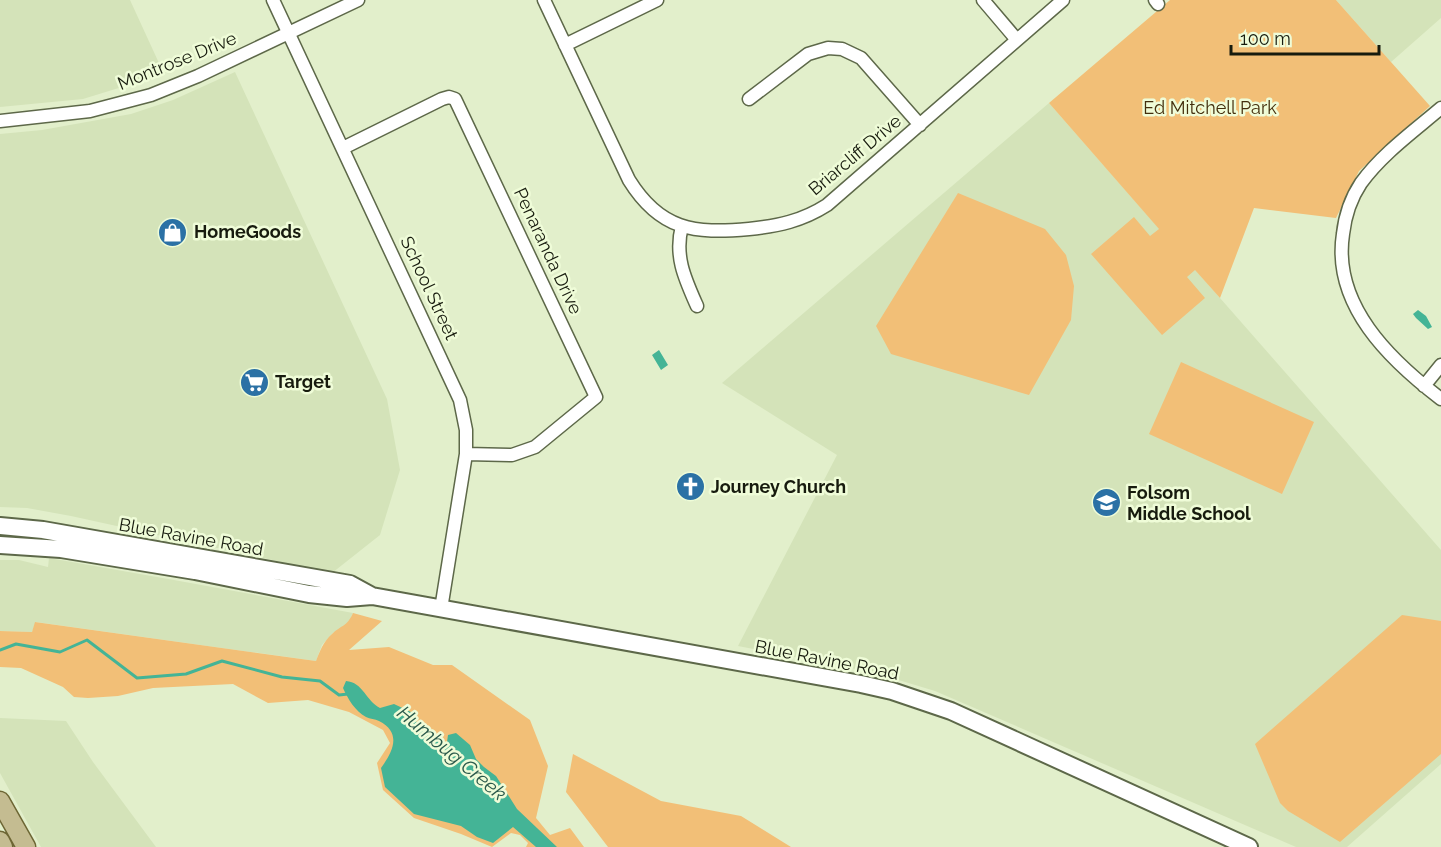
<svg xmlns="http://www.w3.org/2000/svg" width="1441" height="847" viewBox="0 0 1441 847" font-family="Raleway,sans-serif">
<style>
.built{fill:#d4e3b9}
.green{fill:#f2bf77}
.water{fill:#44b496}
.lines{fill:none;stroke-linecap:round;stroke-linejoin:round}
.stream{stroke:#44b496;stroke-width:3}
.minor-casing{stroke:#5d6849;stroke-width:15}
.secondary-casing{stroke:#5d6849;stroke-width:20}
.primary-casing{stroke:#6d6634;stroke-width:21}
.minor{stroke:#fff;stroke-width:12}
.secondary{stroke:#fff;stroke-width:16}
.primary{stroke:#c4bc91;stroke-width:18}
.labels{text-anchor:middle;stroke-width:5;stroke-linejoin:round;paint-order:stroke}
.street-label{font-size:18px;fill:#171b0e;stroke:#effcd8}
.park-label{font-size:18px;fill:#432e0c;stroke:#effcd8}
.poi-label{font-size:18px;font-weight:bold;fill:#171b0e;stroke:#effcd8;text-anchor:start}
.water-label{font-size:20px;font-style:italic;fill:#2a594b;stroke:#effcd8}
</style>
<rect width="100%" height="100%" fill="#e2efcb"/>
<!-- built -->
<path class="built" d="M 0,0 L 130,0 L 164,74 L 83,99 L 0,107 Z
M 1336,0 L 1441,0 L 1441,18 L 1391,62 Z
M 235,72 L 387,399 L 400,470 L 380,535 L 332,573 L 71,516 L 27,508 L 0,507 L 0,134 L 42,130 L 131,114 L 173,100 Z
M 1049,103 L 1441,550 L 1441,764 L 1347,847 L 1296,847 L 935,691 L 872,672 L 738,646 L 837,455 L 722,383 Z
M 49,558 L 174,580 L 353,613 L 348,624 L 333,633 L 322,645 L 316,661 L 36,622 L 32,632 L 0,631 L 0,560 L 19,560 L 48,567 Z
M 0,718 L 66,721 L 93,762 L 156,847 L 41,847 L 0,773 Z"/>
<!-- green -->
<path class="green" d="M 1170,0 L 1336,0 L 1430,106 L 1359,171 L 1336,218 L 1254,208 L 1220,298 L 1195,270 L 1187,277 L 1205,298 L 1162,335 L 1091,254 L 1134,217 L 1150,236 L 1159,229 L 1049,103 Z
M 958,193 L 1045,229 L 1066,255 L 1074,286 L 1071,320 L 1029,395 L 891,354 L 876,326 Z
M 1181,362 L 1314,422 L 1282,494 L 1149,434 Z
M 353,613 L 382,621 L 349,650 L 389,647 L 433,665 L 452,665 L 530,720 L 548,766 L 536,818 L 550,835 L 570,828 L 584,847 L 526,847 L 528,843 L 520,835 L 511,833 L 492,847 L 461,834 L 414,818 L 383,790 L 377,763 L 390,743 L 383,730 L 349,712 L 308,700 L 268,703 L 233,684 L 153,688 L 118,696 L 88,698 L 74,697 L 63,687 L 21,668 L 0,667 L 0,631 L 32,632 L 35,622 L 316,661 C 320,651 323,642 332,634 C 341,625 347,627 353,613 Z
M 1402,615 L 1441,621 L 1441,754 L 1340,842 L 1288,811 L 1280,803 L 1255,744 Z
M 573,754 L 661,801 L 741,816 L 791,847 L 608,847 L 566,792 Z"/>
<!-- water -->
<path class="water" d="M 1418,310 L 1426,316 L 1432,327 L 1428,329 L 1416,318 L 1413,314 Z
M 659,350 L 668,365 L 661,370 L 652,355 Z
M 346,681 C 363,682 366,701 380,708 L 394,704 L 413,713 C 420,733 419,724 434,731 L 440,744 L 443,746 L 447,742 L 448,735 L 456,733 L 470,745 L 476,759 L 484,767 L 496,776 L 517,809 L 557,847 L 536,847 L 513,827 L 493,843 L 477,837 L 461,826 L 414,814 L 385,787 L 381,768 C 392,753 403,733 379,721 C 375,719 370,719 366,717 C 355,711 348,699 343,688 Z"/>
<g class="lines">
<!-- stream -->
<path class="stream" d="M 0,650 L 16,644 L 60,652 L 87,640 L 137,678 L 186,674 L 222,661 L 282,677 L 320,681 L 339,695 L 348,694"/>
<defs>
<path id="minor" d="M 273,0 L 460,400 L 466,430 L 466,454 L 441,609
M 544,0 L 629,180 C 660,230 694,234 749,229 C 778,226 802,221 827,205 L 1063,0
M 983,0 L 1017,40
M 1155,0 L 1158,4
M 565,45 L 657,0
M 749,99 L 808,54 L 828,48 L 842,49 L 861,58 L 920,125
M 1441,108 C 1414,131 1382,154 1361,183 C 1351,198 1345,216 1343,234 C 1332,305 1390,360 1441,399
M 0,121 L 90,111 L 151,95 L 198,76 L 358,0
M 343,148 L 442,99 L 449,97 L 455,99 L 596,397 L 535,447 L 512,455 L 466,454
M 682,226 C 674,256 685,279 697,306
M 1424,386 L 1441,365"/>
<path id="secondary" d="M 0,526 L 43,530 L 350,584 L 372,596
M 0,545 L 61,549 L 195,571 L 309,594 L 347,598 L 372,596 L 861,684 L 892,691 L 951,711 L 1249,847"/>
<path id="primary" d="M 0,801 L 26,847
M 0,841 L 3,847"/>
</defs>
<!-- minor casing -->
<use href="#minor" class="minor-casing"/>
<!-- secondary casing -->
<use href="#secondary" class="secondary-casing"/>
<!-- primary casing -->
<use href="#primary" class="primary-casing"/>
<!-- minor -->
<use href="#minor" class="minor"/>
<!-- secondary -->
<use href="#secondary" class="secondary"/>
<!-- primary -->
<use href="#primary" class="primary"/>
</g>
<!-- icons -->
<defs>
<symbol id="shop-disc" viewBox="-11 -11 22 22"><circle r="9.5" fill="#2b71a5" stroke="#effcd8"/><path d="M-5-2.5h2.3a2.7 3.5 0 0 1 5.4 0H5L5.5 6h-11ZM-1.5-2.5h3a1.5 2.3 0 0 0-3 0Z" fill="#fff"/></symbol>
<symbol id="supermarket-disc" viewBox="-11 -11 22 22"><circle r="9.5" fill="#2b71a5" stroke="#effcd8"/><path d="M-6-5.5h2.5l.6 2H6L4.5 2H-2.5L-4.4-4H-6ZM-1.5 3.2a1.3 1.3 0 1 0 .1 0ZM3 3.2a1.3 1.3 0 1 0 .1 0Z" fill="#fff"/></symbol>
<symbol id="church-disc" viewBox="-11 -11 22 22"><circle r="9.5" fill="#2b71a5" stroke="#effcd8"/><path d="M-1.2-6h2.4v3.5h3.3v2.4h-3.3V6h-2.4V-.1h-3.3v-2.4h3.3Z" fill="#fff"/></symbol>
<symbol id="school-disc" viewBox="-11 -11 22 22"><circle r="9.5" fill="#2b71a5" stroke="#effcd8"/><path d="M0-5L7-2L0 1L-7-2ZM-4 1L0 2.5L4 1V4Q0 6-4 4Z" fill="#fff"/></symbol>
</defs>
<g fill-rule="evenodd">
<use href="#shop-disc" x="156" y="216" width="33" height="33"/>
<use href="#supermarket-disc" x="238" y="366" width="33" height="33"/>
<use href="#church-disc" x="674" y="470" width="33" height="33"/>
<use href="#school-disc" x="1090" y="486" width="33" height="33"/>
</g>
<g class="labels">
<!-- street labels -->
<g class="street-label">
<text transform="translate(177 61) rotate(-22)" y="6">Montrose Drive</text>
<text transform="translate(855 155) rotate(-40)" y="6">Briarcliff Drive</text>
<text transform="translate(548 251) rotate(65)" y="6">Penaranda Drive</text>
<text transform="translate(429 288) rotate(65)" y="6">School Street</text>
<text transform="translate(191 537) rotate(10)" y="6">Blue Ravine Road</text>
<text transform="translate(827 660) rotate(11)" y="6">Blue Ravine Road</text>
</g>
<!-- park labels -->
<g class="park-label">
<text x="1210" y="114">Ed Mitchell Park</text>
</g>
<!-- poi labels -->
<g class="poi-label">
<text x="194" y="238">HomeGoods</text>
<text x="275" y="388">Target</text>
<text x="711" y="493">Journey Church</text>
<text x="1127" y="499">Folsom<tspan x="1127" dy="21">Middle School</tspan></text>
</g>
<!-- water labels -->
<g class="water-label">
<text transform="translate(452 753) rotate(40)" y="7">Humbug Creek</text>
</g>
</g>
<!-- scale -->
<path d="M1231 45v9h148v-9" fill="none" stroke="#171b0e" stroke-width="3"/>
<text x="1240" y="45" font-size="18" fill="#171b0e" stroke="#effcd8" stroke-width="4.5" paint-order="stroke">100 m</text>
</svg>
